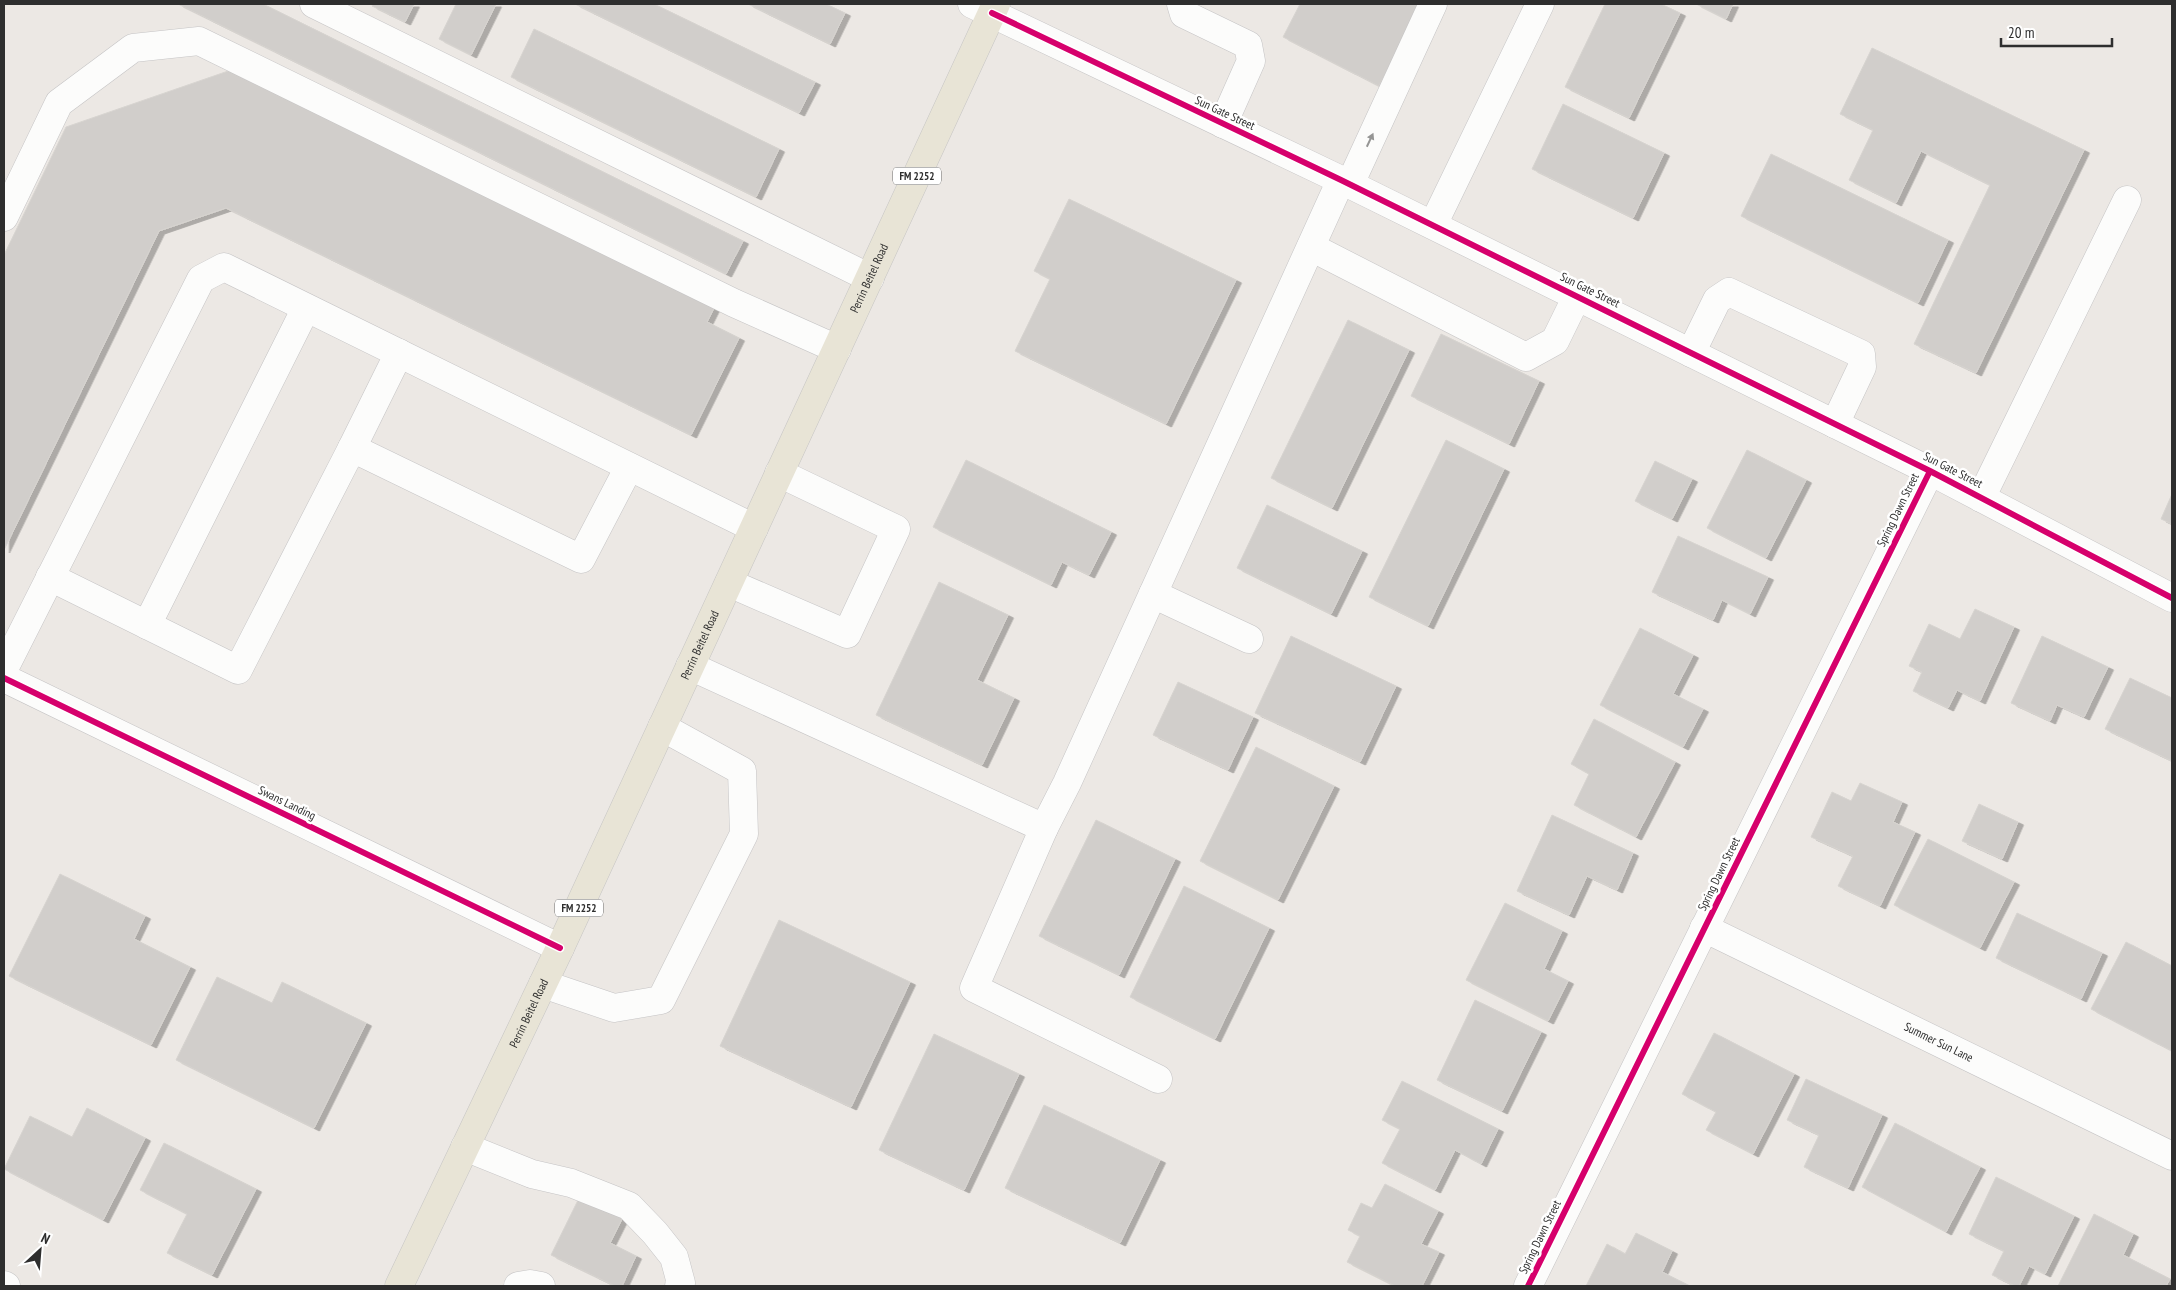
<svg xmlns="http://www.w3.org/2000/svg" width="2176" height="1290" viewBox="0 0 2176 1290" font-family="'PT Sans Narrow',sans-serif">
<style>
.building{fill:#d1cecb;stroke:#d7d4d0;filter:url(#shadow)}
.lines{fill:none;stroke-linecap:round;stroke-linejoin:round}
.minor-casing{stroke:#c5c4c5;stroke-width:29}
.major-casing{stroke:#c6c5c4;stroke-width:29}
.minor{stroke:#fcfcfb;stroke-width:28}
.major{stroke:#e8e4d6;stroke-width:28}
.cycleway-casing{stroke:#fff;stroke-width:9}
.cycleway{stroke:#d6006c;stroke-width:6}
.oneway{fill:#959594}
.labels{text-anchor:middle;stroke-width:5;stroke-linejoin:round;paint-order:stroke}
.shield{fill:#fff;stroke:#6d6d6d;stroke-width:1}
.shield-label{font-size:11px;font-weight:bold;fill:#2e2e2e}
.street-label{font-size:12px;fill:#2e2e2e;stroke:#fff}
</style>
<defs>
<filter id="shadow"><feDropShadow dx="5.5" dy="3" stdDeviation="0" flood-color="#0004"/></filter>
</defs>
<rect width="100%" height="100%" fill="#ece8e4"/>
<!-- building -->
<path class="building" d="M 178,4 L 263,4 L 743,241 L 726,274 Z
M 373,4 L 414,4 L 405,22 L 372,6 Z
M 456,4 L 496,4 L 471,55 L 439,39 Z
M 575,4 L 654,4 L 815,82 L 799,113 Z
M 748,4 L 826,4 L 845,13 L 830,44 Z
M 1300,4 L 1421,4 L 1379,86 L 1283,37 Z
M 1605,4 L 1661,4 L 1680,13 L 1629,118 L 1565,87 Z
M 1696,4 L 1733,4 L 1726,19 Z
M 534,29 L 779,149 L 756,197 L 511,77 Z
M 1872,48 L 2084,150 L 1976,373 L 1914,344 L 1990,185 L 1921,151 L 1896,203 L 1849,180 L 1873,130 L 1840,114 Z
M 234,69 L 716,304 L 707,322 L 739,338 L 691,435 L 226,208 L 159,231 L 4,550 L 4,255 L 66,127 Z
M 1563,104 L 1664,153 L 1633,218 L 1532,169 Z
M 1771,154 L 1948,240 L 1918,303 L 1741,216 Z
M 1069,199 L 1236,280 L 1166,424 L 1015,351 L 1050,279 L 1034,271 Z
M 1348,320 L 1409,350 L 1332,508 L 1271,478 Z
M 1441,334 L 1539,381 L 1509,444 L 1411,396 Z
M 1446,440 L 1504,469 L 1428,626 L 1369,597 Z
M 1747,450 L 1806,480 L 1766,558 L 1707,528 Z
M 966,460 L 1111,532 L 1089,575 L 1062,562 L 1051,585 L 933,527 Z
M 1655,461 L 1692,479 L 1672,519 L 1635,501 Z
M 2172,494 L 2172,524 L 2161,519 Z
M 1267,505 L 1362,551 L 1331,614 L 1237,568 Z
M 1678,536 L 1768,577 L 1750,614 L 1722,600 L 1713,620 L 1652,592 Z
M 939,582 L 1008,615 L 977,680 L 1014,698 L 982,765 L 876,715 Z
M 1975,609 L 2014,627 L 1980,701 L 1957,690 L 1948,708 L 1913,691 L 1922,672 L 1909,666 L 1929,624 L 1960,639 Z
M 1640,628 L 1693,655 L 1673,694 L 1703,709 L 1683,747 L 1600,705 Z
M 1291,636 L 1396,686 L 1360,762 L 1255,713 Z
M 2042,636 L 2108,667 L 2084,717 L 2057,705 L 2050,721 L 2011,703 Z
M 2130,678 L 2172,698 L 2172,761 L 2105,729 Z
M 1178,682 L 1253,717 L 1228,770 L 1153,735 Z
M 1594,719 L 1675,762 L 1636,837 L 1574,805 L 1589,774 L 1571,764 Z
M 1256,747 L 1334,786 L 1278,900 L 1200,861 Z
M 1860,783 L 1902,802 L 1893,822 L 1915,832 L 1880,906 L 1838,886 L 1853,856 L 1811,837 L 1832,792 L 1851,801 Z
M 1979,804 L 2018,822 L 2002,859 L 1962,841 Z
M 1552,815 L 1633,853 L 1617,890 L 1587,876 L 1569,915 L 1517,891 Z
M 1096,820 L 1175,859 L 1119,975 L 1039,936 Z
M 1928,839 L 2014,882 L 1980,948 L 1894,905 Z
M 60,874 L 145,916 L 134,939 L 190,967 L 151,1045 L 9,976 Z
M 1184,886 L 1269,928 L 1215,1039 L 1130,997 Z
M 1505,903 L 1562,931 L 1544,969 L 1568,981 L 1548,1021 L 1466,980 Z
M 2017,913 L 2102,953 L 2081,999 L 1996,958 Z
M 779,920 L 910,982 L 851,1107 L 720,1046 Z
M 2126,942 L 2172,966 L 2172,1051 L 2091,1009 Z
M 217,977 L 272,1003 L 282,982 L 366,1023 L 314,1128 L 176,1060 Z
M 1475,1000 L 1541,1032 L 1502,1111 L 1437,1080 Z
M 1714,1033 L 1794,1074 L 1753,1154 L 1706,1130 L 1716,1112 L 1682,1094 Z
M 934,1034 L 1019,1074 L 964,1190 L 879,1150 Z
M 1806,1079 L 1882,1115 L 1848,1188 L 1804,1167 L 1819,1135 L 1787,1120 Z
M 1402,1081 L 1498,1129 L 1481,1164 L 1455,1150 L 1435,1190 L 1382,1163 L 1400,1129 L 1382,1120 Z
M 1044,1105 L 1160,1160 L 1120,1243 L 1005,1188 Z
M 87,1108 L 145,1138 L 103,1220 L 4,1169 L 30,1116 L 72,1137 Z
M 1895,1123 L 1980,1167 L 1946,1232 L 1862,1187 Z
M 164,1143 L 256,1189 L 212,1275 L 167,1253 L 187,1214 L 140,1190 Z
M 1996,1177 L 2074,1216 L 2045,1274 L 2029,1266 L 2019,1286 L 2015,1286 L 1992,1275 L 2004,1251 L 1969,1234 Z
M 1385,1184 L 1438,1211 L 1421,1244 L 1439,1252 L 1422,1286 L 1395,1286 L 1347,1262 L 1360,1236 L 1348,1230 L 1361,1203 L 1372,1208 Z
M 581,1194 L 624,1215 L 610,1243 L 636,1256 L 622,1286 L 615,1286 L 551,1255 Z
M 2094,1214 L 2133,1234 L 2123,1255 L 2170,1279 L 2166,1286 L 2058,1286 Z
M 1636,1233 L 1672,1251 L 1662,1272 L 1690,1286 L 1586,1286 L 1607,1244 L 1625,1254 Z"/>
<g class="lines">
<defs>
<g id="minor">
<path d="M 314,4 L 870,278"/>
<path d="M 972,4 L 1341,180 L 1930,471 L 2172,598"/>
<path d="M 1181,4 L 1184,14 L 1248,45 L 1251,61 L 1223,124"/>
<path d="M 1350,184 L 1433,4"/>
<path d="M 4,217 L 59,103 L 133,48 L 199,41 L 734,303 L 837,349"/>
<path d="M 1433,225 L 1540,4"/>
<path d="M 1311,247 L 1526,357 L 1555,341 L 1577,296"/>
<path d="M 1691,353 L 1717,300 L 1729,292 L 1861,354 L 1862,367 L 1835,424"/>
<path d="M 352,448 L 399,353"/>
<path d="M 1981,498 L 2127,200"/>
<path d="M 50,577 L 238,670 L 352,448 L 581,559 L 629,467"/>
<path d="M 729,583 L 847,634 L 896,529 L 779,473"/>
<path d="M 1153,594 L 1249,639"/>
<path d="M 147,625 L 306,308"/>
<path d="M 690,666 L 1044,828"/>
<path d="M 4,669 L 201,279 L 224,267 L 754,528"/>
<path d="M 4,678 L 560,948"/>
<path id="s1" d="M 1704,928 L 2172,1156"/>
<path d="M 543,984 L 614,1008 L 661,1000 L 744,834 L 742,771 L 662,727"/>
<path d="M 1158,1079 L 974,988 L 1044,828 L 1067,783 L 1341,180"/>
<path d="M 465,1147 L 532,1174 L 571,1183 L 629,1206 L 655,1233 L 674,1257 L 681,1283 L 679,1286"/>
<path d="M 4,1285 L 6,1286"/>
<path d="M 518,1286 L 530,1284 L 541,1286"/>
<path d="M 1528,1286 L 1930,471"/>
</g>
<g id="major">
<path id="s2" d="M 399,1286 L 560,948 L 996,4"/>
</g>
</defs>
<!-- minor casing -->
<use href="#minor" class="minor-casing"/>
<!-- major casing -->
<use href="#major" class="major-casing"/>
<!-- minor -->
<use href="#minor" class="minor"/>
<!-- major -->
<use href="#major" class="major"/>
<defs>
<path id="cycleway" d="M 992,13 L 1341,180 L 1930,471 L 2172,598
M 4,678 L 560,948
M 1528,1286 L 1930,471"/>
</defs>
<!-- cycleway casing -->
<use href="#cycleway" class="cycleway-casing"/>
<!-- cycleway -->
<use href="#cycleway" class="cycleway"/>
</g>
<!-- one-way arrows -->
<defs><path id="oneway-solid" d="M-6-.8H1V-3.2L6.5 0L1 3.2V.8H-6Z" transform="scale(1.25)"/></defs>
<use class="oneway" href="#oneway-solid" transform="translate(1370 140) rotate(-65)"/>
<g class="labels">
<!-- shield labels -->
<g class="shield">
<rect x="893" y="167.5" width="48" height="17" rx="4"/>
<rect x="555" y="899.5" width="48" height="17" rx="4"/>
</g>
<g class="shield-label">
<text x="917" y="180">FM 2252</text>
<text x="579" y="912">FM 2252</text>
</g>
<!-- street labels -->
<g class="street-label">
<text transform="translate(1225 113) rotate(25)" y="4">Sun Gate Street</text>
<text dy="4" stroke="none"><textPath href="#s2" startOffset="1112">Perrin Beitel Road</textPath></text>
<text transform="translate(1590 290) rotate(26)" y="4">Sun Gate Street</text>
<text transform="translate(1953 470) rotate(27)" y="4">Sun Gate Street</text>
<text transform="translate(1898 510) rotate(-64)" y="4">Spring Dawn Street</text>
<text dy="4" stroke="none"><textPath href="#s2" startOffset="708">Perrin Beitel Road</textPath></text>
<text transform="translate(287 803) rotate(26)" y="4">Swans Landing</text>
<text transform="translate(1719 874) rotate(-64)" y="4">Spring Dawn Street</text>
<text dy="4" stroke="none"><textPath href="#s2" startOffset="302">Perrin Beitel Road</textPath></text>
<text dy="4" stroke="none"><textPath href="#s1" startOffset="261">Summer Sun Lane</textPath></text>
<text transform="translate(1540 1237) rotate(-64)" y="4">Spring Dawn Street</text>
</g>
</g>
<!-- border -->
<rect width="2176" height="1290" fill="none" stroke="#2e2e2e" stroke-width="10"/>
<!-- north arrow -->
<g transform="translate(40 1250) rotate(26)" stroke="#ffffff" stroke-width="4" paint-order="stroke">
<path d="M0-4L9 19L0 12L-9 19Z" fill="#2e2e2e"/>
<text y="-8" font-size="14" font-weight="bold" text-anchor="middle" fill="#2e2e2e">N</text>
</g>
<!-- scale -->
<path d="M2001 38v8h111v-8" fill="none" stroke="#2e2e2e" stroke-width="2.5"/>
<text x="2008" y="38" font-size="15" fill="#2e2e2e" stroke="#ffffff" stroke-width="4" paint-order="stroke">20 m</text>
</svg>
